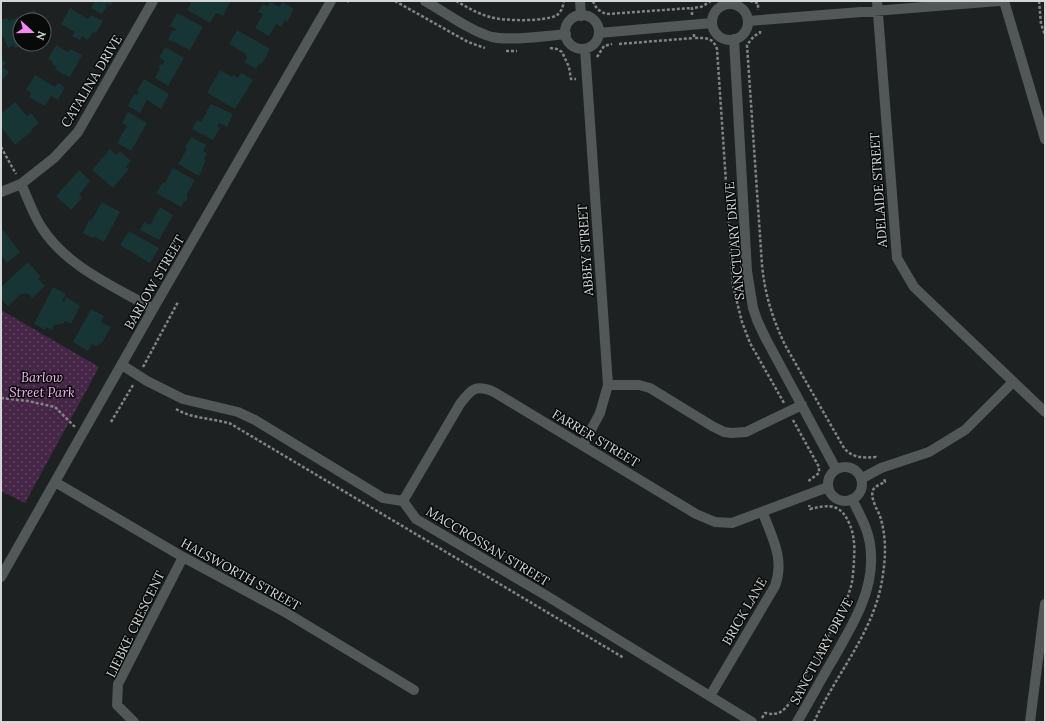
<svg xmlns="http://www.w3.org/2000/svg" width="1046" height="723" viewBox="0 0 1046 723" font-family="Lora,serif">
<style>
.park{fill:url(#park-dots)}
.building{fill:#173534}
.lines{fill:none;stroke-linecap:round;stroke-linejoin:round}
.path{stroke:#818484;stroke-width:2.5;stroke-dasharray:3 2;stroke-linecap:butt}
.minor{stroke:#525757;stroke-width:10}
.labels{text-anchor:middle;stroke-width:3;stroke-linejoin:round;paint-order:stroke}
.street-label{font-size:13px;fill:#d4d7d7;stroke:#080a0a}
.park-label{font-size:13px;font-style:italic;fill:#f8b1f7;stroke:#080a0a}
</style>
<defs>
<pattern id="park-dots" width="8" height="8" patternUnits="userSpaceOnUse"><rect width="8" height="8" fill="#462646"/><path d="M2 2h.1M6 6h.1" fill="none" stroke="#604560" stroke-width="1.8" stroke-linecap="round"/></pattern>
</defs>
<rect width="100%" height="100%" fill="#1d2121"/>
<!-- park -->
<path class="park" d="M 1,310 L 99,367 L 25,503 L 1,491 Z"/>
<!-- building -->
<path class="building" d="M 95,1 L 100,3 L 101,1 L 113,1 L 111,5 L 106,4 L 105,5 L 107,6 L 102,14 L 91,8 Z
M 188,1 L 231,1 L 223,16 L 216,13 L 210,23 L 187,10 L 191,3 Z
M 270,2 L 280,7 L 282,2 L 294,9 L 287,22 L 285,20 L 281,27 L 276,24 L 269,36 L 255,28 L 263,14 L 258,12 L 263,4 L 268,7 Z
M 70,8 L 88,19 L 91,15 L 103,21 L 96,33 L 93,32 L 88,40 L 82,36 L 80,40 L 72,36 L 75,32 L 61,24 Z
M 35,10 L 39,20 L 20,20 L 20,44 L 26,44 L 15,48 L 14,45 L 8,48 L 3,36 L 1,37 L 1,20 L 7,18 L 9,21 Z
M 177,13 L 203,27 L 190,50 L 168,39 L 173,30 L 176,31 L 176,29 L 170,26 Z
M 237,30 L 270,49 L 262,64 L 260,63 L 256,69 L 244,62 L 247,57 L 245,55 L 246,54 L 229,44 Z
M 56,45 L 68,52 L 70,49 L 82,55 L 70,77 L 55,70 L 57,67 L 52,64 L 53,62 L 48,59 Z
M 165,47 L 184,58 L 168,86 L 155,78 L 160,69 L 158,68 L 161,64 L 162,65 L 165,61 L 159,58 Z
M 1,58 L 6,63 L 3,67 L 9,72 L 3,79 L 1,78 Z
M 220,70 L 232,77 L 233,75 L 238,78 L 241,73 L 253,80 L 235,109 L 207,93 Z
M 35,75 L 55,87 L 58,83 L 65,87 L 58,100 L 51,96 L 45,106 L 29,97 L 31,93 L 26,90 Z
M 144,79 L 169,94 L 161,109 L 147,100 L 140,113 L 128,106 L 134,94 L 137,95 L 139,92 L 137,91 Z
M 15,102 L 27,116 L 31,113 L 39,123 L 31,130 L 32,131 L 15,145 L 1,127 L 2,126 L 1,125 L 1,114 Z
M 211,104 L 233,114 L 227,127 L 219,123 L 217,126 L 220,128 L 213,140 L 192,129 L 197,120 L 201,122 Z
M 128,112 L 147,123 L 131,151 L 117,143 L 127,126 L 122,123 Z
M 191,137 L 206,145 L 203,151 L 207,154 L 204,159 L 206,160 L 199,176 L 178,164 L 187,149 L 185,148 Z
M 110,149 L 116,155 L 120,151 L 131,161 L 126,167 L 129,169 L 113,188 L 92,170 Z
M 173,168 L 195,180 L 186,196 L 188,197 L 186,202 L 184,201 L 181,207 L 156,193 L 163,182 L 165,183 Z
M 79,170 L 90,181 L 79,195 L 82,198 L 71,210 L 56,196 Z
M 102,202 L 120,212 L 104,242 L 93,236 L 93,238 L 83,233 L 89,220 L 91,221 Z
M 160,207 L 173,215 L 159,240 L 140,230 L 144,222 L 150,225 Z
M 3,230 L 20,252 L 7,263 L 1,255 L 1,232 Z
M 129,231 L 159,248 L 150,263 L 120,245 Z
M 28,262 L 41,277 L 38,279 L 45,286 L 32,298 L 29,294 L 21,294 L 8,306 L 1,299 L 1,287 Z
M 53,287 L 66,294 L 62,301 L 64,302 L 66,297 L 80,306 L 71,324 L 65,321 L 64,323 L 58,325 L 55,324 L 52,330 L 46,327 L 45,330 L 34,324 Z
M 91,309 L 104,316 L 101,322 L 111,327 L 102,343 L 95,346 L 92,344 L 88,351 L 73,342 Z"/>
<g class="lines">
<!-- path -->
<path class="path" d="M 395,1 L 468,42 L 485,48
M 456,1 C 467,7 478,14 490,17 C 502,21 546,22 557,15 C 562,11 563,6 564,1
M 593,1 C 596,9 600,12 607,14 L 692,8
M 750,1 L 758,3 L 758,10
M 1039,1 L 1041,24 L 1045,35
M 347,2 L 348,1
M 692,15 L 692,8 L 701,7 L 711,1
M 760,31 L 760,33 L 754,36 L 747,45 L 762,265 C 765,295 772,317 785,345 L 844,448 C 852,458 863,458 876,457 L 877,458
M 694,34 L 694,38 C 705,38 713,37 717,49 L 733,286 L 742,322 L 750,343 L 784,403
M 619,44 L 694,38
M 550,48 L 557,49 L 562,52 L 569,67 L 571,79 L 576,79
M 506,51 L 517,51
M 597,57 L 604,46 L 612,44
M 1,147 L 16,174
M 143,367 L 178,302
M 1,398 L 28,401 L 55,407 L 75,427
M 176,409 C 192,419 213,418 231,424 L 624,658
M 793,420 L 819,467 L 819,473 L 807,482
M 111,422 L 133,385
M 762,718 L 765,713 C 771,714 777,715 782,711 C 791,705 802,680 808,670 C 824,642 845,613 852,582 C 853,574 854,566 854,558 C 855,547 854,535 850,525 C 841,504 831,504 810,509 L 809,505
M 814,722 C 837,672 876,630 883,574 C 886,555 886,535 880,516 C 877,509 870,498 873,490 C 875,486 881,484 885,482 L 884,478"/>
<!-- minor -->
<path class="minor" d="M 425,1 C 445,12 470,31 492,37 C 512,41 546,36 566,34
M 580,1 L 581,16
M 877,1 L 897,258 L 914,287 L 1045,412
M 1004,1 L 1045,139
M712 22a18 18 0 1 1 36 0a18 18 0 1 1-36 0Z
M565 32a17 17 0 1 1 34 0a17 17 0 1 1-34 0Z
M 748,21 L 999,1
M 599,33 L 712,23
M 734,39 L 747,271 L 753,308 L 757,320 L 766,339 L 836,469
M 21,184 C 28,198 33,215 42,228 C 67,267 114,286 153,309
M 1,192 L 21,184 L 54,158 L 78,132 L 153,1
M 122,365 L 147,381 L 183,399 L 238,412 L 255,420 L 383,498 L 403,501 L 416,519 L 547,596 L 752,722
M 608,385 L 639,385 L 650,388 L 712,426 L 724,432 L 732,433 L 746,432 L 802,405
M 583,445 L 600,413 L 608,385 L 585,49
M828 484a17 17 0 1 1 34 0a17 17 0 1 1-34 0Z
M 861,479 L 881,468 L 929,452 L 965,430 L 1013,382
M 55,482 L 183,557 L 285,612 L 414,690
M 403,501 L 460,404 C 471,389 476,384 494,392 L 696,514 L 715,522 L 732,523 L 828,487
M 1,577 L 153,309 L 331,1
M 710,696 L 775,586 C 785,559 772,538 763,513
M 134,722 L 117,705 L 118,684 L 183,557
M 797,722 C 809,702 820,681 832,661 C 850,629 873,594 871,556 C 871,534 862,519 852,499
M 1030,722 L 1045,604"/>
</g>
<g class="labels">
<!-- street labels -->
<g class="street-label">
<text transform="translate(91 81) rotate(-59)" y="5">CATALINA DRIVE</text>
<text transform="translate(878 190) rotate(-94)" y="5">ADELAIDE STREET</text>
<text transform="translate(734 241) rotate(-95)" y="5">SANCTUARY DRIVE</text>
<text transform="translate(585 250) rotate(-94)" y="5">ABBEY STREET</text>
<text transform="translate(154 282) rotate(-60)" y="5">BARLOW STREET</text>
<text transform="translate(596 438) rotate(31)" y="5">FARRER STREET</text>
<text transform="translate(488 546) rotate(31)" y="5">MACCROSSAN STREET</text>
<text transform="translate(241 574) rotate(29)" y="5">HALSWORTH STREET</text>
<text transform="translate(744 611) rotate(-60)" y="5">BRICK LANE</text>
<text transform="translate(135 624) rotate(-64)" y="5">LIEBKE CRESCENT</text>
<text transform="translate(821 651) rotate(-62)" y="5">SANCTUARY DRIVE</text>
</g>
<!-- park labels -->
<g class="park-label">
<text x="42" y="382">Barlow<tspan x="42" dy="15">Street Park</tspan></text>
</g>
</g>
<!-- border -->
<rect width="1046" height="723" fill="none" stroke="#d4d7d7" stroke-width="4"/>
<!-- north arrow -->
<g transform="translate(32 32) rotate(111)"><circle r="19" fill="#080a0a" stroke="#5a5c5c"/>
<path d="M0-3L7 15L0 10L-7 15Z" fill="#f28af2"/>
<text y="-6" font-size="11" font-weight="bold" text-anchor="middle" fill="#d4d7d7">N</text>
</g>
</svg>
